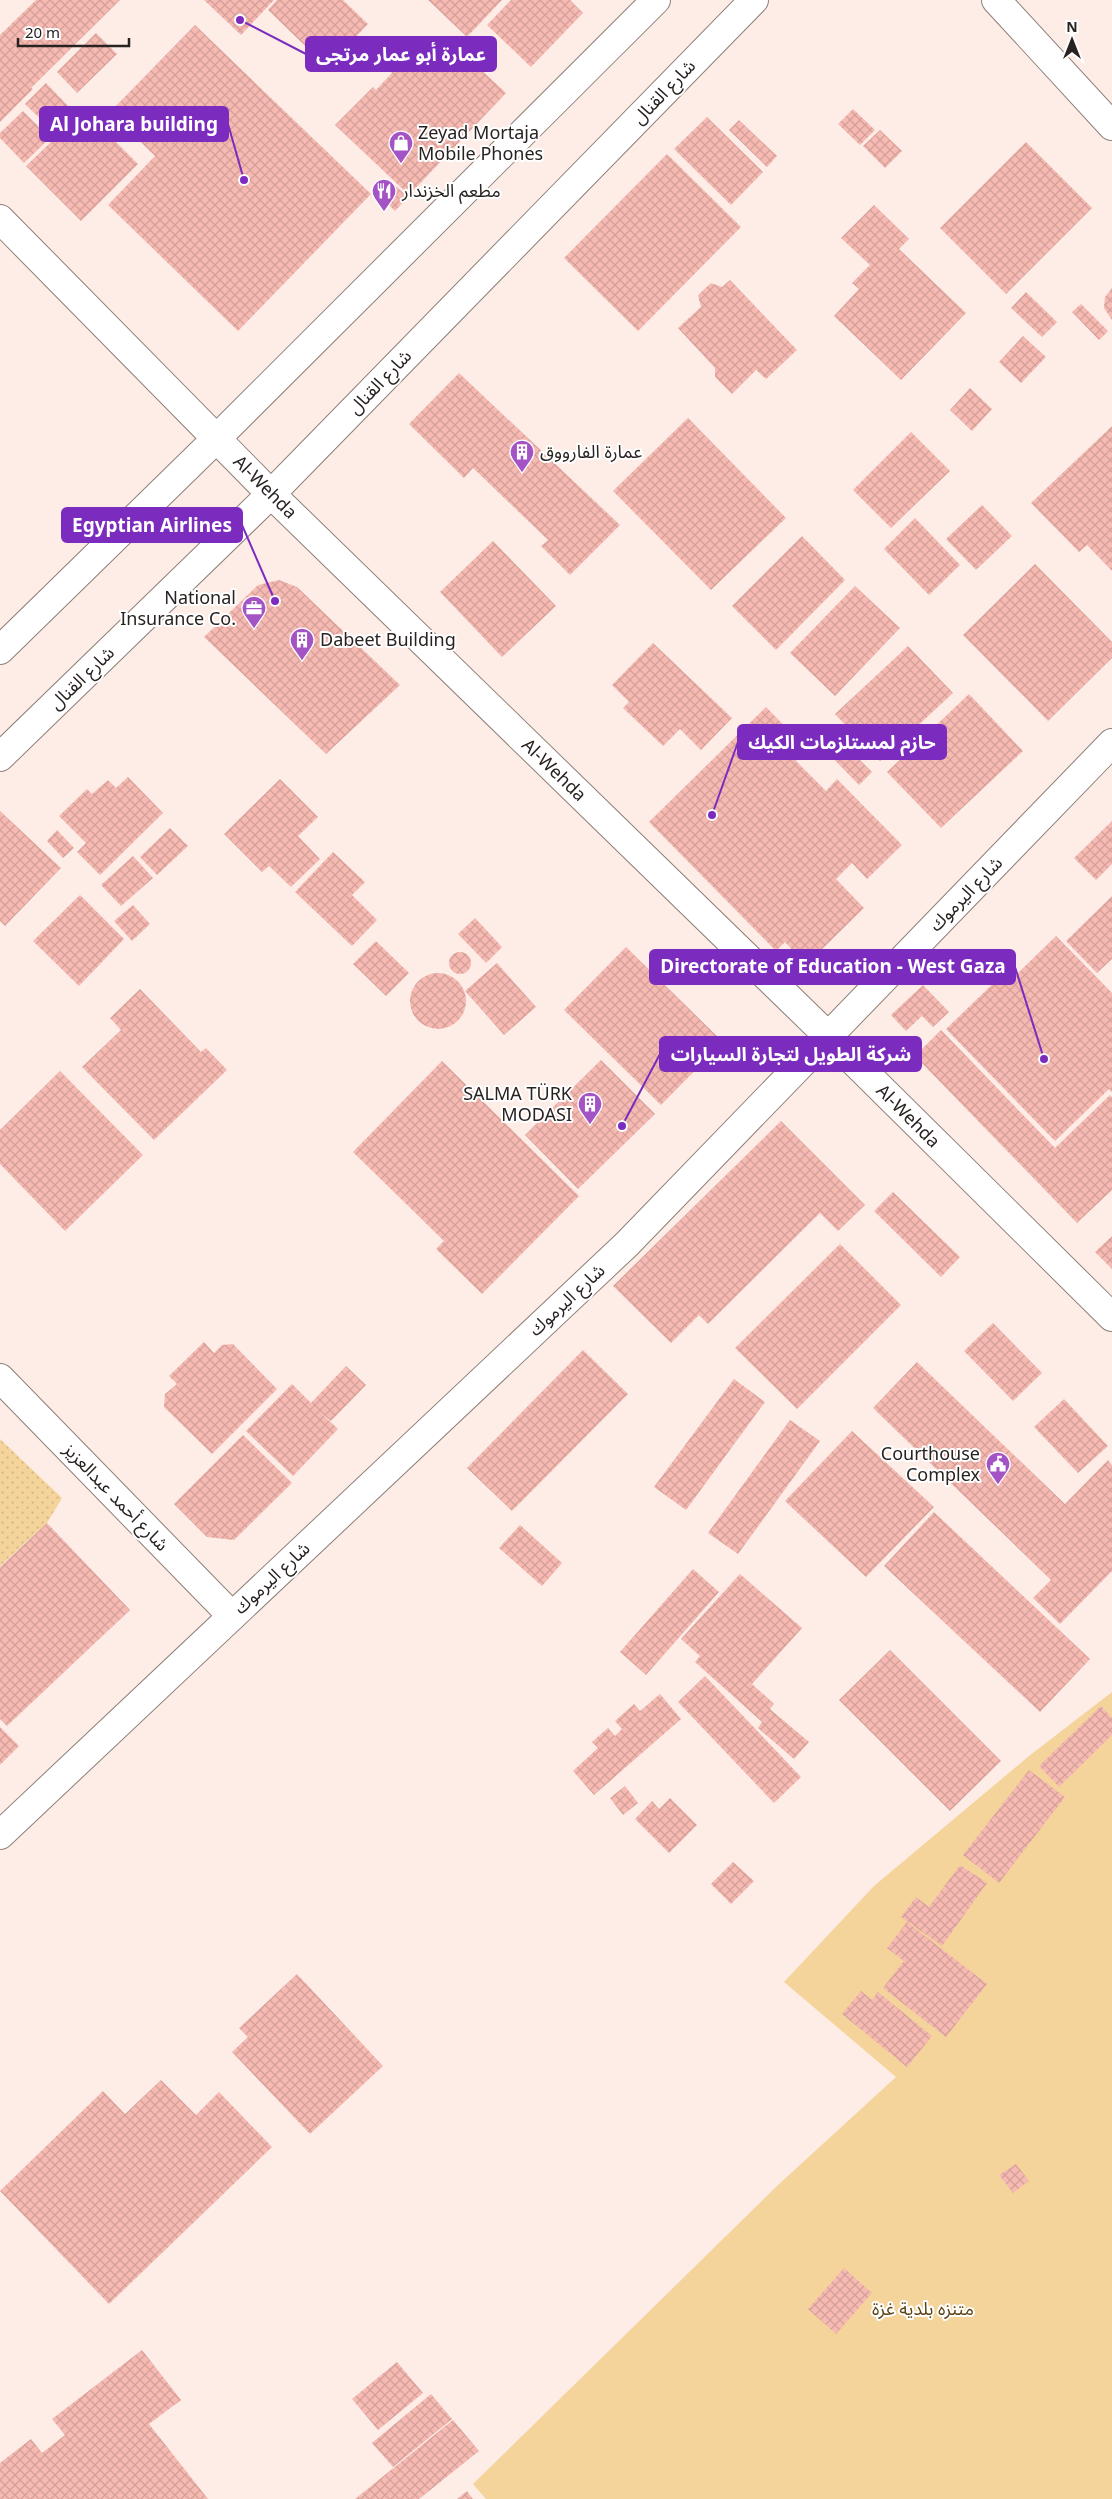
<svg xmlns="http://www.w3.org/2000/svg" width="1112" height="2499" viewBox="0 0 1112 2499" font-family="'Noto Sans','Noto Sans Arabic',sans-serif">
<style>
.grass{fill:url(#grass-dots)}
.park{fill:#f4d49a}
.building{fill:url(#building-cross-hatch)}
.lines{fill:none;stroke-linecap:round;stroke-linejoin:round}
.minor-casing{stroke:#8d7f79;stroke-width:30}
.tertiary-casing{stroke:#8d7f79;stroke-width:30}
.secondary-casing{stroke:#8d7f79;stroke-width:30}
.minor{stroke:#fff;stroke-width:28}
.tertiary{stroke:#fff;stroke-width:28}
.secondary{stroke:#fff;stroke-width:28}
.labels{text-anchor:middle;stroke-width:4;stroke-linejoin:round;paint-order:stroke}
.street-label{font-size:18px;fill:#282220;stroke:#fff}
.poi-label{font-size:18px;fill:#282220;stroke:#fff;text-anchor:start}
.park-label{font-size:18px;fill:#5a4314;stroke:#fff}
.leader{fill:none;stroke:#7b2cbf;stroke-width:2}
.callout-dot{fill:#7b2cbf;stroke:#fff;stroke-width:2}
.callout{fill:#7b2cbf;stroke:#7b2cbf;stroke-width:2}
.callout-label{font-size:19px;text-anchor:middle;font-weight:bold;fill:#fff}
</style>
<defs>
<pattern id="grass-dots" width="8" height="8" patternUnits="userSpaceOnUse" patternTransform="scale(1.25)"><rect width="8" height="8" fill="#f4d49a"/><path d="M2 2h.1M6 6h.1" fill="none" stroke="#d1b684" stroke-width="1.8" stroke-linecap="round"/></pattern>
<pattern id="building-cross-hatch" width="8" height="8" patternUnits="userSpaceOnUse" patternTransform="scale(1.25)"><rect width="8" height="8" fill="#f6bab2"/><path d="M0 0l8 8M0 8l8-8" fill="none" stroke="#d3a099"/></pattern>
</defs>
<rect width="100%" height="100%" fill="#fdede6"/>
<!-- grass -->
<path class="grass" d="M 0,1439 L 62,1498 L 47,1523 L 0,1566 Z"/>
<!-- park -->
<path class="park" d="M 1112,1692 L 1112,2499 L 486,2499 L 473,2484 L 778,2185 L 896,2077 L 784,1982 L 874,1886 L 1029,1756 Z"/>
<!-- building -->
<path class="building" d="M 36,0 L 120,0 L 31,88 L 33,89 L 0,122 L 0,35 Z
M 204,0 L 274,0 L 241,35 Z
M 277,0 L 343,0 L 368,24 L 327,67 L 268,10 Z
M 428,0 L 502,0 L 467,37 Z
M 511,0 L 570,0 L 583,13 L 531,67 L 487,25 Z
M 195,25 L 371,194 L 238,331 L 108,205 L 155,156 L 110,112 Z
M 96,33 L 117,54 L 77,93 L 57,72 Z
M 445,50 L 454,59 L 462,52 L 506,93 L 409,195 L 335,125 L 373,87 L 376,90 L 392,73 L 389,70 L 408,51 L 427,69 Z
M 46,83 L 74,112 L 54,132 L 25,104 Z
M 853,109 L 875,130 L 860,145 L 838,124 Z
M 23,111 L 50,138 L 24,163 L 0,138 L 0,133 Z
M 79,115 L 92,129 L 98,124 L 138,164 L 81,221 L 26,166 Z
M 707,117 L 763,172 L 731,205 L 674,149 Z
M 739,120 L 777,156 L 767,167 L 729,130 Z
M 880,130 L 902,151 L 885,168 L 863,146 Z
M 1026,142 L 1092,208 L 1006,294 L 940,228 Z
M 667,154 L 741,227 L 638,331 L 564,258 Z
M 391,182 L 408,197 L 395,211 L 379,195 Z
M 874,205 L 909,239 L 899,249 L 966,313 L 901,380 L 834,316 L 859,289 L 852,283 L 870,265 L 841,238 Z
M 730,280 L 797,350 L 766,379 L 756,370 L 732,394 L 715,377 L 715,368 L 678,328 L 701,307 L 698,295 L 711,283 L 722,287 Z
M 1112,288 L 1112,320 L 1104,308 L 1105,297 Z
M 1026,292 L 1057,322 L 1042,337 L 1011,308 Z
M 1081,304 L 1108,331 L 1099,340 L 1072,312 Z
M 1023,336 L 1046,357 L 1021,383 L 999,362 Z
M 459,373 L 620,525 L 570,575 L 541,546 L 548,540 L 473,468 L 464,478 L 409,424 Z
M 970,388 L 992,409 L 972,431 L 950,410 Z
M 688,418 L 786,518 L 711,590 L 613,491 Z
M 1112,426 L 1112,571 L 1087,545 L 1079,552 L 1031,503 Z
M 911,432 L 950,471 L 891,528 L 853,490 Z
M 982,505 L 1012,536 L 976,570 L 946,539 Z
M 915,518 L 960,565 L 929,595 L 884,549 Z
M 802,536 L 845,580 L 776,650 L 732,606 Z
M 493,541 L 556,606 L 502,657 L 440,592 Z
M 1035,564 L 1112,642 L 1112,658 L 1048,721 L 963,635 Z
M 279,580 L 297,587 L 400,685 L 326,754 L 204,637 L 258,585 Z
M 855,586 L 900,628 L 835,696 L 790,653 Z
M 653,643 L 732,718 L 701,750 L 680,729 L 663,746 L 623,708 L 629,702 L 612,685 Z
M 908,646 L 953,693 L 880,761 L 835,714 Z
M 969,694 L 1023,751 L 941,828 L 887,772 Z
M 766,707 L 808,750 L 796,761 L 826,791 L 837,779 L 902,845 L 867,879 L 852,863 L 836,879 L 864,908 L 806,965 L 785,942 L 776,951 L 649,822 Z
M 835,735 L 872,772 L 859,785 L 822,747 Z
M 128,777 L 163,813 L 100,875 L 77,852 L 86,843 L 59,816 L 87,789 L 92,794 L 108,780 L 116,788 Z
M 280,779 L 318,817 L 298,836 L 320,859 L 291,887 L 269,866 L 262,872 L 224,834 Z
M 0,811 L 61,868 L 5,926 L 0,921 Z
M 1112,821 L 1112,864 L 1096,880 L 1074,858 Z
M 170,828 L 188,846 L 157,875 L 140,857 Z
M 57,830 L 74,848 L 63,858 L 47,841 Z
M 333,852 L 365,882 L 352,895 L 377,920 L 352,946 L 295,892 Z
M 133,856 L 153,878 L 121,906 L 101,885 Z
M 80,895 L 124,939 L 79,986 L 33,941 Z
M 1112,896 L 1112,959 L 1097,973 L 1066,941 Z
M 133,905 L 150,924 L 132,941 L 114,921 Z
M 475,918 L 502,947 L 486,963 L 458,934 Z
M 1056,936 L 1112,993 L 1112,1092 L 1109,1089 L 1055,1141 L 946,1029 L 1004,973 L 1011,980 Z
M 376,941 L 409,973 L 386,996 L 353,964 Z
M 626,947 L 723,1042 L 661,1105 L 564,1010 Z
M449 963a11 11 0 1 1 22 0a11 11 0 1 1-22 0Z
M 497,963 L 536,1007 L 504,1035 L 465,991 Z
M410 1001a28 28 0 1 1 56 0a28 28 0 1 1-56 0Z
M 923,985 L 949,1012 L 933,1027 L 922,1016 L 906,1031 L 891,1015 Z
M 140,989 L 201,1052 L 206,1048 L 227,1070 L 154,1140 L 82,1067 L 121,1030 L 110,1018 Z
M 941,1030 L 1055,1148 L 1110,1095 L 1112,1097 L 1112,1190 L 1077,1223 L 915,1056 Z
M 601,1060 L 655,1114 L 578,1189 L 525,1135 Z
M 442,1061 L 579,1196 L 482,1294 L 436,1249 L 444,1241 L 353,1152 Z
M 60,1071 L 143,1155 L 65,1231 L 0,1164 L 0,1130 Z
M 781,1121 L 865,1205 L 838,1231 L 820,1213 L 708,1324 L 699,1315 L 671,1343 L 613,1286 Z
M 893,1192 L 960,1257 L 941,1277 L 874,1211 Z
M 1112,1236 L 1112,1269 L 1095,1252 Z
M 840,1244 L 901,1305 L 797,1409 L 735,1348 Z
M 993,1323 L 1042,1373 L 1013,1401 L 964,1351 Z
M 204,1342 L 214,1353 L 222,1345 L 233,1344 L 277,1389 L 212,1454 L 164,1407 L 165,1394 L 177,1384 L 169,1376 Z
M 583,1350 L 628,1394 L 512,1511 L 467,1468 Z
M 917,1362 L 1065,1504 L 1108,1460 L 1112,1465 L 1112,1571 L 1060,1624 L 1033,1598 L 1051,1580 L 873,1408 Z
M 346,1366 L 366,1385 L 331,1421 L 320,1412 L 338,1429 L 293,1476 L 246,1431 L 292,1384 L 311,1403 Z
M 734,1379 L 765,1402 L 686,1510 L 654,1487 Z
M 1064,1399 L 1108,1446 L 1078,1473 L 1034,1427 Z
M 790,1420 L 820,1441 L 738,1554 L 708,1533 Z
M 852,1431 L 934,1507 L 866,1577 L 785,1501 Z
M 243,1435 L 292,1483 L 234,1540 L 207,1537 L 174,1504 Z
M 934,1512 L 1090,1659 L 1040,1712 L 884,1566 Z
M 47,1523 L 130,1610 L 7,1726 L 0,1719 L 0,1567 Z
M 520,1525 L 562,1563 L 542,1586 L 499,1548 Z
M 693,1569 L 719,1592 L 646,1675 L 620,1652 Z
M 740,1574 L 802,1628 L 752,1684 L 774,1704 L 770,1709 L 809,1742 L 794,1759 L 758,1728 L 762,1722 L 695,1662 L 700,1656 L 681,1639 Z
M 890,1650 L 1001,1761 L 950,1811 L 839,1700 Z
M 705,1676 L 801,1777 L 774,1803 L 678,1702 Z
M 660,1694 L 681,1719 L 594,1795 L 573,1771 L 598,1748 L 592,1742 L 608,1728 L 615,1736 L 622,1729 L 615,1721 L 634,1704 L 640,1711 Z
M 1101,1706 L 1112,1718 L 1112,1735 L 1059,1787 L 1039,1766 Z
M 0,1727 L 19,1746 L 0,1765 Z
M 1029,1770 L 1065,1797 L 999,1883 L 963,1855 Z
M 625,1786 L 638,1803 L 623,1815 L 610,1798 Z
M 670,1798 L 697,1825 L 669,1853 L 635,1819 L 652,1801 L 659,1809 Z
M 733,1862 L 754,1881 L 731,1904 L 711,1884 Z
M 960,1865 L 987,1883 L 942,1946 L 901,1917 L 916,1897 L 929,1907 Z
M 907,1922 L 987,1984 L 946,2037 L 883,1988 L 904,1961 L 887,1948 Z
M 297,1974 L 383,2066 L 310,2134 L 232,2052 L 248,2037 L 239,2028 Z
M 861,1991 L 872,2000 L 878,1992 L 932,2036 L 907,2067 L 842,2014 Z
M 161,2080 L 196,2115 L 219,2092 L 272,2147 L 109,2304 L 0,2191 L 103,2091 L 125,2114 Z
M 1016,2164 L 1029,2181 L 1013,2193 L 999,2175 Z
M 844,2268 L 872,2293 L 836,2334 L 808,2309 Z
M 142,2350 L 181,2400 L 149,2424 L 208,2499 L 0,2499 L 0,2463 L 31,2439 L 42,2453 L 65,2435 L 52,2419 Z
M 397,2362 L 423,2393 L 378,2430 L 352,2399 Z
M 431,2394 L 452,2419 L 393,2467 L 372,2443 Z
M 453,2420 L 479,2451 L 419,2499 L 355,2499 Z
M 467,2491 L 473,2499 L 457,2499 Z"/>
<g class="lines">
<defs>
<path id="minor" d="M 996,0 L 1112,126
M 0,1378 L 232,1616"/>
<path id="tertiary" d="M 0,1835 L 627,1244 L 1112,743"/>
<path id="secondary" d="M 0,219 L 271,494 L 828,1036 L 1112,1317
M 0,650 L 216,439 L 656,0
M 0,757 L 271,494 L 754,0"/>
</defs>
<!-- minor casing -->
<use href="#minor" class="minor-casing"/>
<!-- tertiary casing -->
<use href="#tertiary" class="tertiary-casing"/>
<!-- secondary casing -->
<use href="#secondary" class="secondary-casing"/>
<!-- minor -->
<use href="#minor" class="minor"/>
<!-- tertiary -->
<use href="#tertiary" class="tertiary"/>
<!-- secondary -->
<use href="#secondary" class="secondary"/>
</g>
<!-- icons -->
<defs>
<symbol id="shop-pin" viewBox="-11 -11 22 30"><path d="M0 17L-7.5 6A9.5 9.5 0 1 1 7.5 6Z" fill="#a353c4" stroke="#fff"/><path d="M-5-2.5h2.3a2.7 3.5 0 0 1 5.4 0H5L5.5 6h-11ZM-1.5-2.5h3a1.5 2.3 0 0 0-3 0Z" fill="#fff"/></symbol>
<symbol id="restaurant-pin" viewBox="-11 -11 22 30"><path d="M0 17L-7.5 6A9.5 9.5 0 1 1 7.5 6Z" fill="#a353c4" stroke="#fff"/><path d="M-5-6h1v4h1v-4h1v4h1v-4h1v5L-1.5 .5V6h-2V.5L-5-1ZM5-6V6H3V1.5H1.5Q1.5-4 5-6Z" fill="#fff"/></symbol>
<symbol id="building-pin" viewBox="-11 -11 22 30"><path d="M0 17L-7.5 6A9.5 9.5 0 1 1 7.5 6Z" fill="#a353c4" stroke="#fff"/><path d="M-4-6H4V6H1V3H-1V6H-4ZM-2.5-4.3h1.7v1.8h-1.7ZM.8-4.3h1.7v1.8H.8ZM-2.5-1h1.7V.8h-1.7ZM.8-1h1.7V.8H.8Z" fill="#fff"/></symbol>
<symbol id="office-pin" viewBox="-11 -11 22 30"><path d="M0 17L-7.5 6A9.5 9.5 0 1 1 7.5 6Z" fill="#a353c4" stroke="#fff"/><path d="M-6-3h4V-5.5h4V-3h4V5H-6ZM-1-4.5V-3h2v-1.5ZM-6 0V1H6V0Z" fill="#fff"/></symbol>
<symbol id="civic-pin" viewBox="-11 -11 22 30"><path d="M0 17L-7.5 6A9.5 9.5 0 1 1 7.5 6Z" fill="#a353c4" stroke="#fff"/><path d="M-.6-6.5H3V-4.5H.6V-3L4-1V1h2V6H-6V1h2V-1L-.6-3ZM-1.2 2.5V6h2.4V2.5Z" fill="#fff"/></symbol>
</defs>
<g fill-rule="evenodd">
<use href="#shop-pin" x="387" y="129" width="28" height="38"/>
<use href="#restaurant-pin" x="370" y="177" width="28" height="38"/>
<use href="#building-pin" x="508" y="438" width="28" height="38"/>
<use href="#office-pin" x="240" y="594" width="28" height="38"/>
<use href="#building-pin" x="288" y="626" width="28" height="38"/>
<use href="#building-pin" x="576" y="1090" width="28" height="38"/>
<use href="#civic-pin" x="984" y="1450" width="28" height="38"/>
</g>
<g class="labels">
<!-- street labels -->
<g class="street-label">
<text transform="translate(664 92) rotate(-46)" y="6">شارع القنال</text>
<text transform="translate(380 382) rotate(-46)" y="6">شارع القنال</text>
<text transform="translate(265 487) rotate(45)" y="6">Al-Wehda</text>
<text transform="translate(82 678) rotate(-44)" y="6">شارع القنال</text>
<text transform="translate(554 770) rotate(44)" y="6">Al-Wehda</text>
<text transform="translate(966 894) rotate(-46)" y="6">شارع اليرموك</text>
<text transform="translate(908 1116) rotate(45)" y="6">Al-Wehda</text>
<text transform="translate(567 1300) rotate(-43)" y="6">شارع اليرموك</text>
<text transform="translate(116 1497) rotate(46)" y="6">شارع أحمد عبدالعزيز</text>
<text transform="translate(272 1578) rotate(-43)" y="6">شارع اليرموك</text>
</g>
<!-- poi labels -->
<g class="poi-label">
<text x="418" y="139">Zeyad Mortaja<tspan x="418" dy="21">Mobile Phones</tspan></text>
<text x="402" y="197">مطعم الخزندار</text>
<text x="540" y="458">عمارة الفارووق</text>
<text x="236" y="604" text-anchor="end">National<tspan x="236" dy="21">Insurance Co.</tspan></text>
<text x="320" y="646">Dabeet Building</text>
<text x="572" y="1100" text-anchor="end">SALMA TÜRK<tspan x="572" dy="21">MODASI</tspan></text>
<text x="980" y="1460" text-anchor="end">Courthouse<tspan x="980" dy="21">Complex</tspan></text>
</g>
<!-- park labels -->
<g class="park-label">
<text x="923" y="2315">متنزه بلدية غزة</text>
</g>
</g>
<!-- callouts -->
<path class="leader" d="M240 20L306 54M244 180L228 124M275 601L242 525M712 815L738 742M1044 1059L1015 967M622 1126L660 1054"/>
<g class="callout-dot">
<circle cx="240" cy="20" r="5"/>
<circle cx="244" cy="180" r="5"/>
<circle cx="275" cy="601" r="5"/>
<circle cx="712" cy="815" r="5"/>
<circle cx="1044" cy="1059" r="5"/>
<circle cx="622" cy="1126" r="5"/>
</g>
<g class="callout">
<rect x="306" y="37" width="190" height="34" rx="5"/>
<rect x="40" y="107" width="188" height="34" rx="5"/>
<rect x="62" y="508" width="180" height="34" rx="5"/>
<rect x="738" y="725" width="208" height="34" rx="5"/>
<rect x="650" y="950" width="365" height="34" rx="5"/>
<rect x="660" y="1037" width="261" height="34" rx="5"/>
</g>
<g class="callout-label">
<text x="401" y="61">عمارة أبو عمار مرتجى</text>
<text x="134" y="131">Al Johara building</text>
<text x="152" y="532">Egyptian Airlines</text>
<text x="842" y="749">حازم لمستلزمات الكيك</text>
<text x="833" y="973">Directorate of Education - West Gaza</text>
<text x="791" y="1061">شركة الطويل لتجارة السيارات</text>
</g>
<!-- north arrow -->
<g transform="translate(1072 40)" stroke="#ffffff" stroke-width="4" paint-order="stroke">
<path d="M0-4L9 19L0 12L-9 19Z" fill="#282220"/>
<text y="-8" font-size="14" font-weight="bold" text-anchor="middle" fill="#282220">N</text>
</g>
<!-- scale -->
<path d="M18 38v8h111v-8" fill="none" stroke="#282220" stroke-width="2.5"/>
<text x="25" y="38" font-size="15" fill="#282220" stroke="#ffffff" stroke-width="4" paint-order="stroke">20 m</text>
</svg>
